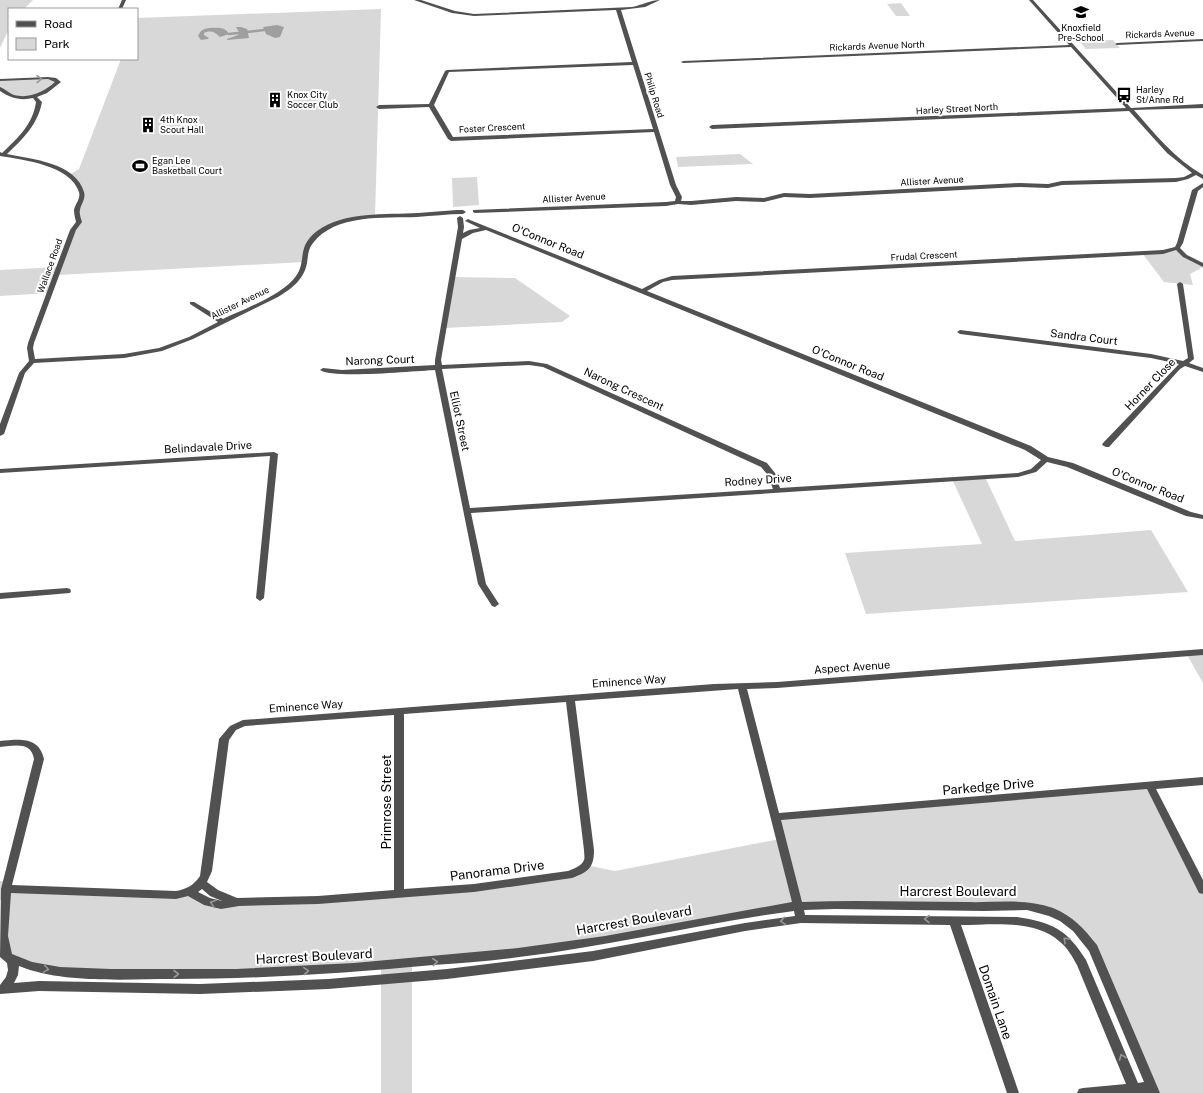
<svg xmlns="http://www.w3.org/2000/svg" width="1203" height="1093" viewBox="0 0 1203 1093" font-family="'Public Sans',sans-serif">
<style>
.green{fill:#d8d8d8}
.water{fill:#9f9f9f}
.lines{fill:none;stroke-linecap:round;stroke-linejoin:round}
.stream{stroke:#9f9f9f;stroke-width:2.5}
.street{fill:#515151;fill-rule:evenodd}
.oneway{stroke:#979797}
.labels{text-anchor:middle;stroke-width:4;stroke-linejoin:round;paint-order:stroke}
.far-poi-label{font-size:9px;fill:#000;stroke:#fff;text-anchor:start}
.far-street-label{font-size:9px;fill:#000;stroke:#fff}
.street-label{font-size:11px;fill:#000;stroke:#fff}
.near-street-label{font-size:13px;fill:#000;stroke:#fff}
</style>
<rect width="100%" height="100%" fill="#fff"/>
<!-- green -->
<path class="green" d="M 0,0 L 33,0 L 24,9 L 9,9 L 9,29 L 0,48 Z
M 901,3 L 910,16 L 896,16 L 887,4 Z
M 381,9 L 375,217 L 339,223 L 311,241 L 304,262 L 57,275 L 50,293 L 0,296 L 0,270 L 60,267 L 79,222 L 81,192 L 69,175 L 79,169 L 121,59 L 137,59 L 137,18 Z
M 1113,40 L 1120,48 L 1086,49 L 1079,41 Z
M 48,78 L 58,81 C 33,100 29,102 0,89 L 0,80 Z
M 740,154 L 753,164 L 678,167 L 676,157 Z
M 477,177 L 479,205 L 453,207 L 452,178 Z
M 1177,248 L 1182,254 L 1203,265 L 1203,267 L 1190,274 L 1193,285 L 1164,282 L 1142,253 Z
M 452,277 L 515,278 L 570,316 L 562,322 L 444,328 Z
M 985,477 L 1015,541 L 1151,530 L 1188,592 L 866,614 L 845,553 L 982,544 L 952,479 Z
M 1203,652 L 1203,683 L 1186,653 Z
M 1150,786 L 1203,890 L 1203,1093 L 1154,1093 L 1088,940 L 1043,909 L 797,906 L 663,930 L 412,964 L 412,1093 L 381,1093 L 381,966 L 354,968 L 60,972 L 9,957 L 5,891 L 0,901 L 0,881 L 8,881 L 6,889 L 182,894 L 208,902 L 318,900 L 568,875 L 586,865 L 615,871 L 780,839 L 775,817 Z"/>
<!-- water -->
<path class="water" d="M 277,25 L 284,27 L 280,37 L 275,38 L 266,34 L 263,27 Z
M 236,27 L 241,27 L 247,29 L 249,38 L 227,40 L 227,39 L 238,35 L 239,32 Z
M 209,28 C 216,28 225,26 229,34 L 220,37 C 215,32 211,30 204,33 L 204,35 L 209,38 L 208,39 L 201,40 L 198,36 C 201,30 203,29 209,28 Z"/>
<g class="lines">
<!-- stream -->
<path class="stream" d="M 247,32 L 264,30
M 229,34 L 238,33"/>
<!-- street -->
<path class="street" d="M 122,0 L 126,0 L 122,9 L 118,9 Z
M 414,0 L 421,0 L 455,11 L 474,14 L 632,7 C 642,5 651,0 660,0 L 645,7 L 621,10 L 676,185 L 682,197 L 681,201 L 691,201 L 736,197 L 764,198 L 784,193 L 810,194 L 1020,183 L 1048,184 L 1062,181 L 1176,178 L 1184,177 L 1192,173 L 1167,153 L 1129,111 L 712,129 L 709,127 L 712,125 L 1126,108 L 1071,47 L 683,63 L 681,62 L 683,61 L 1069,45 L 1029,0 L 1033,0 L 1131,108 L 1203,104 L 1203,108 L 1134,110 C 1155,134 1175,159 1203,175 L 1203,179 L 1196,175 L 1188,179 L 1176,182 L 1062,185 L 1048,188 L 1020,187 L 810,198 L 784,197 L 764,202 L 736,201 L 691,205 L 678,204 L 666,206 L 475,213 L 473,212 L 473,210 L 666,202 L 675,201 L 676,197 L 670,185 L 654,132 L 451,141 L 448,139 L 429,107 L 379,109 L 376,107 L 379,105 L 429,104 L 445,71 L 447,70 L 632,62 L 616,10 L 474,16 L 452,13 ZM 633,65 L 653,129 L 453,137 L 434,105 L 449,72 Z
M 1203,39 L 1203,41 L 1117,45 L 1115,44 L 1117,43 Z
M 48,77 L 56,78 L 61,82 L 47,93 L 37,97 L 42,102 C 38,124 23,139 7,154 C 32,159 76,163 84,192 C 86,199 81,204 80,210 C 79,213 81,219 82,222 L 76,230 L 34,343 L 33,348 L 35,359 L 124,354 L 159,348 L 189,337 L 218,322 L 190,304 L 190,302 L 194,302 L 223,319 C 244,309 283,295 296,276 C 307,261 296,247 317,231 C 345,211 385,215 418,213 C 431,212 444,211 457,210 L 463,210 L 466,212 L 463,214 C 448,214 432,216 417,217 C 384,218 335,214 313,243 C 308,249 308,256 307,263 C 304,280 291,289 278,297 L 193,339 L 162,351 L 124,358 L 34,363 L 25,373 L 4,434 L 0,436 L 0,424 L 19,373 L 29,361 L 27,348 L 28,343 L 70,230 L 76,222 C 75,218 74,213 74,210 C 75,204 81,199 79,192 C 70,165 24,160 0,156 L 0,152 L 2,153 C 18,138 33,124 36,102 L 33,98 C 21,101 10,98 0,91 L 0,87 C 5,89 9,93 14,95 C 29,99 44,92 55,82 L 48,79 L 0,81 L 0,79 Z
M 1203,183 L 1203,187 L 1198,191 L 1183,243 L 1180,248 L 1187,255 L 1203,263 L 1203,267 L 1183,257 L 1176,250 L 1163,254 L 672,280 L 663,282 L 647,291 L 1031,446 L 1048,457 L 1073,463 L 1191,512 L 1203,515 L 1203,519 L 1186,516 L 1067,467 L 1047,462 L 1036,472 L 1018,477 L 471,513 L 486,584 L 499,604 L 495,607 L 492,606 L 478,584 L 435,370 C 416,371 331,379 320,370 L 323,368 L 342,370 L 435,365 L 435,360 L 458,227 L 457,218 L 460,216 L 463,218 L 464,227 L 463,233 L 469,230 L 480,228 L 465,221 L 468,219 L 470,220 L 642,289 L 659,280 L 672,276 L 1163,250 L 1175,247 L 1177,243 L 1192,190 ZM 486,230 L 1025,450 L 1041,460 L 1031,469 L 1018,473 L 780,488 L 775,473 L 767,463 L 547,364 L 529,361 L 442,365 L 441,360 L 462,239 L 473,233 ZM 529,365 L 543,367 L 761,467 L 767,474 L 773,489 L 470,508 L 442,369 Z
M 1180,282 L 1183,284 L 1194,359 L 1189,363 L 1203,368 L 1203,372 L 1185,366 L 1180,369 L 1109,447 L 1106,447 L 1102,445 L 1103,443 L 1179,364 L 1151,358 L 960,334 L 957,332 L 960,330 L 1151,354 L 1183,361 L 1188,358 L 1177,284 Z
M 274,452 L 278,454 L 264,598 L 260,601 L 256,598 L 270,456 L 0,473 L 0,469 Z
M 67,588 L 70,589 L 71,591 L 70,593 L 0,599 L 0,593 Z
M 1203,649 L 1203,655 L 777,688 L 747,689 L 779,813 L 1203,777 L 1203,785 L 1156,789 L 1203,880 L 1203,894 L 1199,893 L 1147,789 L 781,820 L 802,902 C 856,900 911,902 966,902 C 995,903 1025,898 1053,908 C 1073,916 1084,929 1097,945 L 1160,1093 L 1077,1093 L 1079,1089 L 1083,1088 L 1126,1084 L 1077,965 C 1072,956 1067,947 1059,941 C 1033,919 992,925 961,925 L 1019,1093 L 1007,1093 L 950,925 L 801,923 L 745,931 L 593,961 L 447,979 L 328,989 L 200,994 L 39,991 L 0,994 L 0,985 L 6,977 L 8,970 L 7,963 L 0,957 L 1,889 L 34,759 C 31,741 14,746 0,747 L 0,741 C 19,739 39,736 44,759 L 12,885 L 176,891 C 187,889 194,885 200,876 L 219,739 L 230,726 L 243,720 L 714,684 L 777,682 ZM 738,689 L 792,902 L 605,936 L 518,948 L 354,963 L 236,969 L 111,969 L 60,967 L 32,962 L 12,954 L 8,936 L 11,893 L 176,899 L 188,896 L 204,905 L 221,909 L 239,906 L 318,904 L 474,892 L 572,878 C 588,872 594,868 594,850 L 575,701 ZM 566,702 L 584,850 C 584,853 585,858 584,860 C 582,866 573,869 568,871 L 474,884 L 404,889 L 404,714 ZM 394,715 L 394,890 L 318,896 L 237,898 L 218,890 L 207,882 L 212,871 L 229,740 L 236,730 L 245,726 ZM 202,889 L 210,896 L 222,901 L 210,898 L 198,892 ZM 835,909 L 985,911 L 1027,910 L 1049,916 L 1060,921 L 1073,931 L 1089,951 L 1144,1082 L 1138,1083 L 1086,960 C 1067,929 1051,922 1017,917 L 805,915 L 804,910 ZM 794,911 L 795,916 L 745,923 L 593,951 L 447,969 L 328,979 L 200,984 L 39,981 L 14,983 L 18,975 L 19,966 C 63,984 127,979 174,979 C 261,979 347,973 433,965 C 461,963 490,961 519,957 C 611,946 702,923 794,911 Z"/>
</g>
<!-- one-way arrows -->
<defs><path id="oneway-chevron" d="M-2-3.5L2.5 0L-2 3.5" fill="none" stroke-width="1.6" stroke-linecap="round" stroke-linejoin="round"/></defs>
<g class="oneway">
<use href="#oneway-chevron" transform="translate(39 79) rotate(-1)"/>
<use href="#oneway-chevron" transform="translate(213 903) rotate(-161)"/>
<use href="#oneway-chevron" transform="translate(927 919) rotate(-179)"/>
<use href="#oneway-chevron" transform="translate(783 921) rotate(172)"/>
<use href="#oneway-chevron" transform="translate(1066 940) rotate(-136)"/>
<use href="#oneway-chevron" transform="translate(435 962) rotate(-5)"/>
<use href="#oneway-chevron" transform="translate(46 969) rotate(10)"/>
<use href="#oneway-chevron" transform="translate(306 971) rotate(-3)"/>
<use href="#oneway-chevron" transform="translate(176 974)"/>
<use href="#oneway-chevron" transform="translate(1122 1057) rotate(-112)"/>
</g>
<!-- icons -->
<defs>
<symbol id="school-bare" viewBox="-9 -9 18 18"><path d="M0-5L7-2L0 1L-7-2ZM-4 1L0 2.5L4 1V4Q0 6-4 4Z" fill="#000" stroke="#fff" stroke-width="2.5" paint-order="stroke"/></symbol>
<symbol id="bus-bare" viewBox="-9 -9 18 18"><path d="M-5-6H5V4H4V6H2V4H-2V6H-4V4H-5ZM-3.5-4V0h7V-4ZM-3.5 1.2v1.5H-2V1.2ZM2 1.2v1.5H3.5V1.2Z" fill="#000" stroke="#fff" stroke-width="2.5" paint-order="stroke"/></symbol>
<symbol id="building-bare" viewBox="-9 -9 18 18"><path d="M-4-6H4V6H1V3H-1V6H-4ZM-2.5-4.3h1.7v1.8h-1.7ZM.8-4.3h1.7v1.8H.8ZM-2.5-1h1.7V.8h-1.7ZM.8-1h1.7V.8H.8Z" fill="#000" stroke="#fff" stroke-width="2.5" paint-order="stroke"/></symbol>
<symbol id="stadium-bare" viewBox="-9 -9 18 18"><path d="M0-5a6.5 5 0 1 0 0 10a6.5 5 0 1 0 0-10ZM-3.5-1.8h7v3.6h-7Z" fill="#000" stroke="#fff" stroke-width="2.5" paint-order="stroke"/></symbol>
</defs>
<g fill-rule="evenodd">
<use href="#school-bare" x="1070" y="1" width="22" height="22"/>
<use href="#bus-bare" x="1113" y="84" width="22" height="22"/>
<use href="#building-bare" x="264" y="89" width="22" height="22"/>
<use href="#building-bare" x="137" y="114" width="22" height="22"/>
<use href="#stadium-bare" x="129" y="155" width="22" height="22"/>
</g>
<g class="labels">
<!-- far-poi labels -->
<g class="far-poi-label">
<text x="1081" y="31" text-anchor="middle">Knoxfield<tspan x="1081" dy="10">Pre-School</tspan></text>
<text x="1136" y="93">Harley<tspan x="1136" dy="10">St/Anne Rd</tspan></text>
<text x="287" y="98">Knox City<tspan x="287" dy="10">Soccer Club</tspan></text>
<text x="160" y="123">4th Knox<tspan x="160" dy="10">Scout Hall</tspan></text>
<text x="152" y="164">Egan Lee<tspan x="152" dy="10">Basketball Court</tspan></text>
</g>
<!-- far-street labels -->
<g class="far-street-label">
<text transform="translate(1160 34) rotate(-2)" y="3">Rickards Avenue</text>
<text transform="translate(877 46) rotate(-2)" y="3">Rickards Avenue North</text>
<text transform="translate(654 95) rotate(73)" y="3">Philip Road</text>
<text transform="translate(957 109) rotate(-3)" y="3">Harley Street North</text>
<text transform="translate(492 128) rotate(-3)" y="3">Foster Crescent</text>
<text transform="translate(932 181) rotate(-3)" y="3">Allister Avenue</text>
<text transform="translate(574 198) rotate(-3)" y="3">Allister Avenue</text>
<text transform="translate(924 256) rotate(-3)" y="3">Frudal Crescent</text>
<text transform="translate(50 266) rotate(-70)" y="3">Wallace Road</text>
<text transform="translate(240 303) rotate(-26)" y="3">Allister Avenue</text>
</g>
<!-- street labels -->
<g class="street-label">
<text transform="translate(548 241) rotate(22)" y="4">O'Connor Road</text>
<text transform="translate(1084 337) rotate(7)" y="4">Sandra Court</text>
<text transform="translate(380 360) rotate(-2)" y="4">Narong Court</text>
<text transform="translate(848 363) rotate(22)" y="4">O'Connor Road</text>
<text transform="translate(1150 384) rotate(-46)" y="4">Horner Close</text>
<text transform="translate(624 389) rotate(25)" y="4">Narong Crescent</text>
<text transform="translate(460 421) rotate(78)" y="4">Elliot Street</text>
<text transform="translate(208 447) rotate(-3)" y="4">Belindavale Drive</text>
<text transform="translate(758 480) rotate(-4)" y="4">Rodney Drive</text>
<text transform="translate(1148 485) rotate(22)" y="4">O'Connor Road</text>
<text transform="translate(852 667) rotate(-4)" y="4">Aspect Avenue</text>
<text transform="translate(629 681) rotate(-4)" y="4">Eminence Way</text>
<text transform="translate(306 706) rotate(-4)" y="4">Eminence Way</text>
</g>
<!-- near-street labels -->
<g class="near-street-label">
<text transform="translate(988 786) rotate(-5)" y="5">Parkedge Drive</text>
<text transform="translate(386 802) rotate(-90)" y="5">Primrose Street</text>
<text transform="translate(497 870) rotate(-7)" y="5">Panorama Drive</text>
<text x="958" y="896">Harcrest Boulevard</text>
<text transform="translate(634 920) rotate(-10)" y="5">Harcrest Boulevard</text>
<text transform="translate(314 956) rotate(-3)" y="5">Harcrest Boulevard</text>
<text transform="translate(996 1002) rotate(71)" y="5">Domain Lane</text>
</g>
</g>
<!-- legend -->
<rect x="8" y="8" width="130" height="52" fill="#ffffff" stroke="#999999"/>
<rect x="16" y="21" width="20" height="6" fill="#515151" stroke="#999999"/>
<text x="44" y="28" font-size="12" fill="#000000">Road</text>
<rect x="16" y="38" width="20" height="12" fill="#d8d8d8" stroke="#999999"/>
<text x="44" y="48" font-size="12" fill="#000000">Park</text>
</svg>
